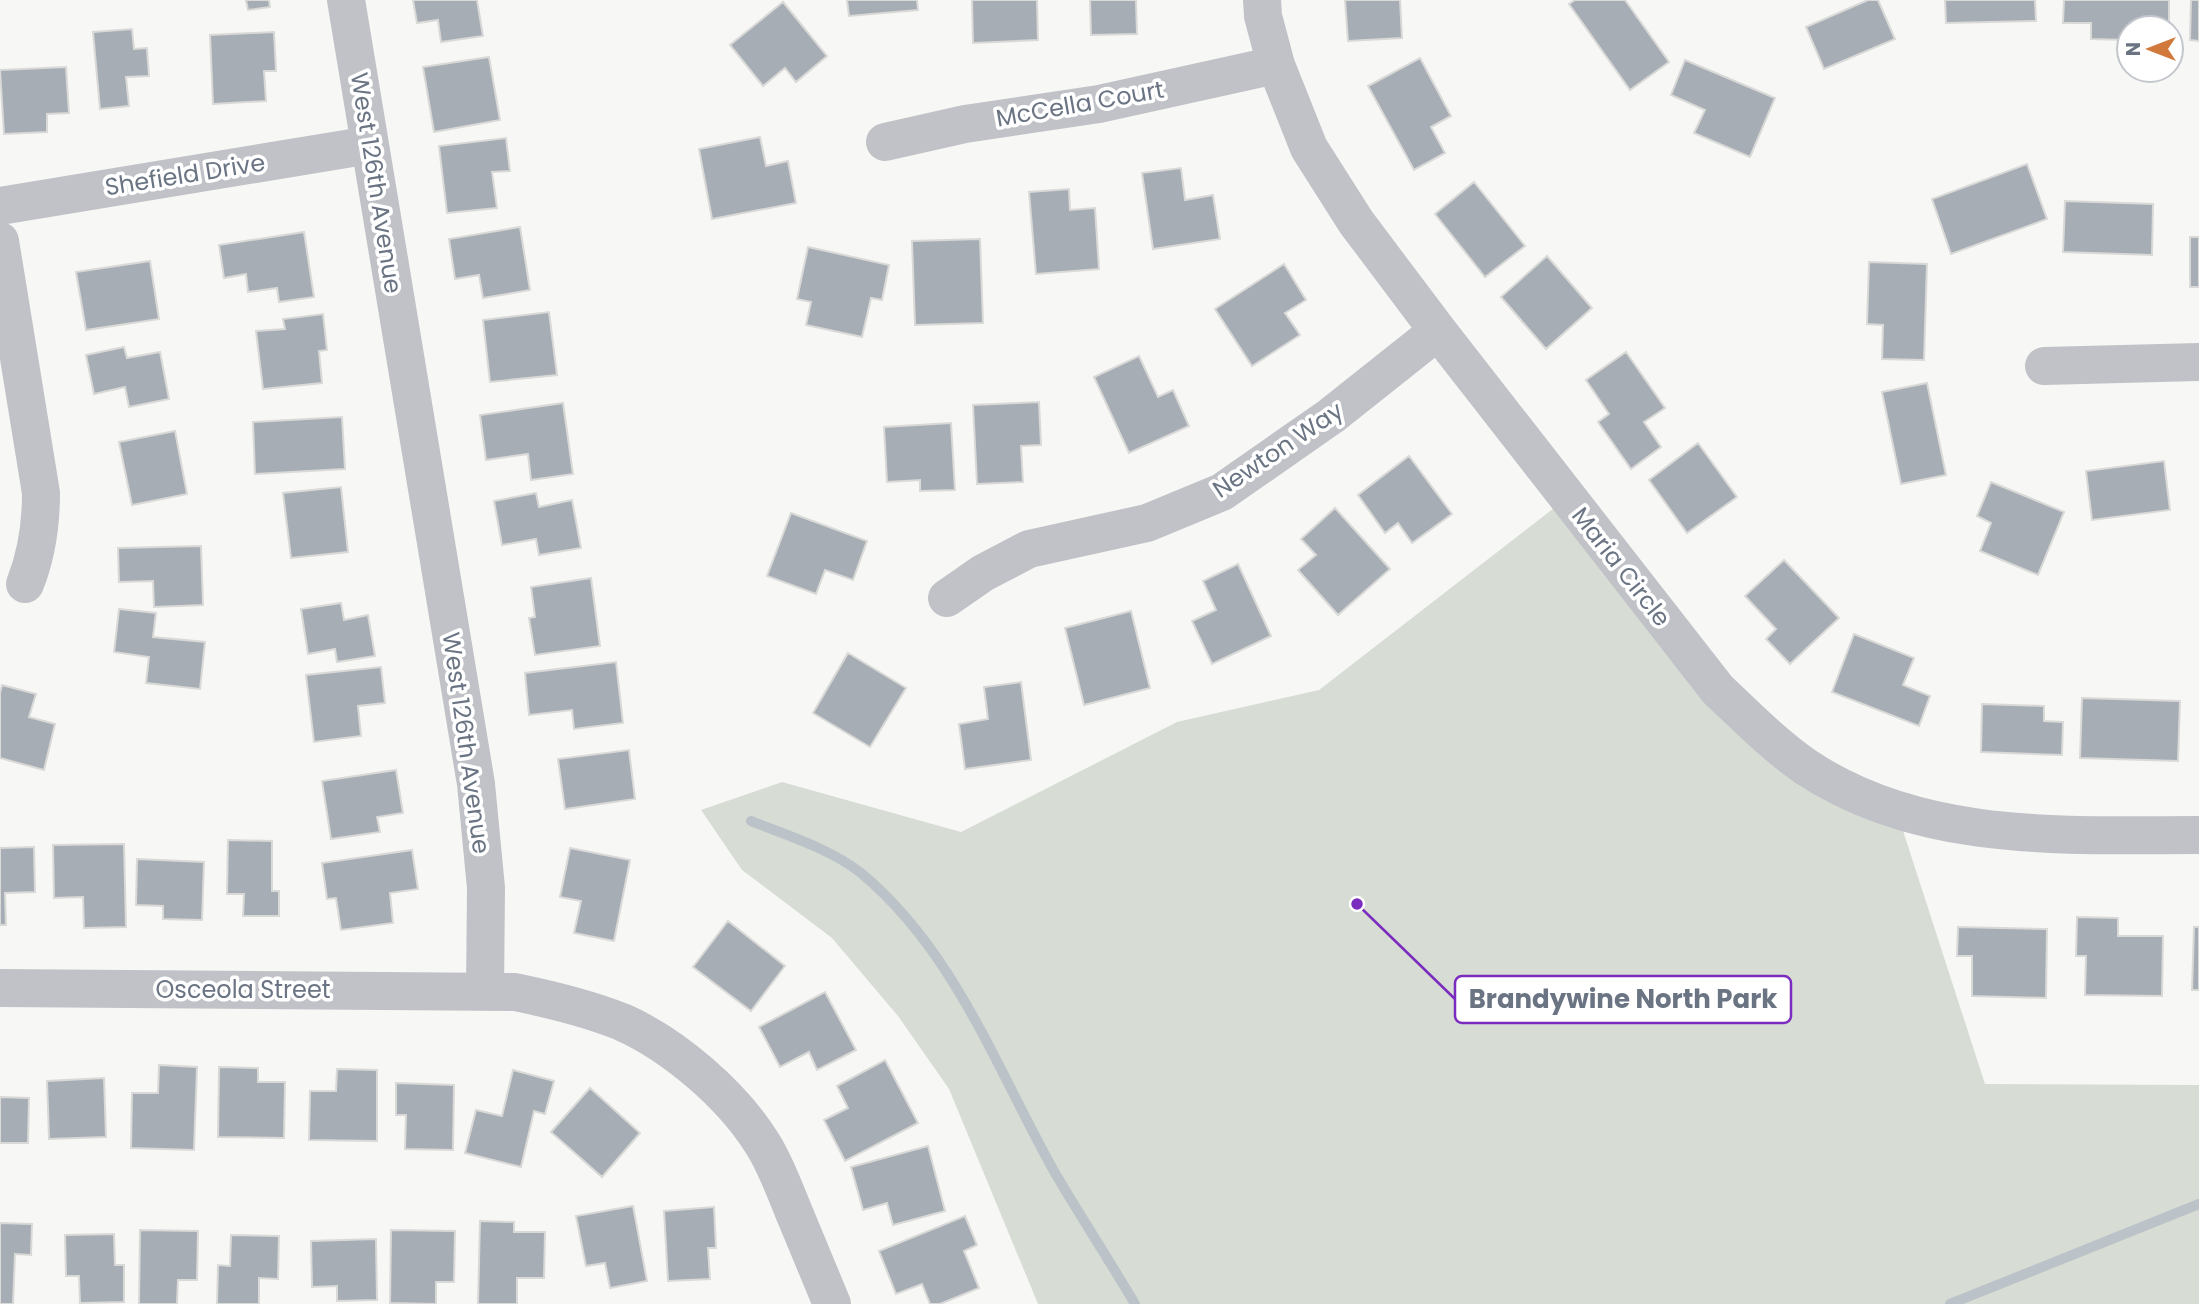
<svg xmlns="http://www.w3.org/2000/svg" width="2199" height="1304" viewBox="0 0 2199 1304" font-family="Poppins,sans-serif">
<style>
.green{fill:#d7dcd5}
.lines{fill:none;stroke-linecap:round;stroke-linejoin:round}
.stream{stroke:#bbc2c8;stroke-width:10}
.building{fill:#a7adb4;stroke:#d9d9d8;stroke-width:2}
.minor{stroke:#c0c2c7;stroke-width:38}
.labels{text-anchor:middle;stroke-width:7;stroke-linejoin:round;paint-order:stroke}
.street-label{font-size:24px;fill:#6a7483;stroke:#fff}
.leader{fill:none;stroke:#7b2cbf;stroke-width:2.5}
.callout-dot{fill:#7b2cbf;stroke:#fff;stroke-width:2.5}
.callout{fill:#fff;stroke:#7b2cbf;stroke-width:2.5}
.callout-label{font-size:26px;text-anchor:middle;font-weight:bold;fill:#6a7483}
</style>
<rect width="100%" height="100%" fill="#f7f8f5"/>
<!-- green -->
<path class="green" d="M 1567,498 L 1718,690 L 1896,809 L 1985,1084 L 2199,1085 L 2199,1304 L 1038,1304 L 949,1089 L 898,1016 L 832,938 L 742,870 L 701,810 L 782,782 L 961,832 L 1177,722 L 1319,690 Z"/>
<g class="lines">
<!-- stream -->
<path class="stream" d="M 751,821 C 786,835 831,849 861,873 C 955,951 997,1070 1055,1173 C 1081,1217 1109,1260 1135,1304
M 1950,1304 L 2199,1204"/>
</g>
<!-- building -->
<path class="building" d="M 246,0 L 269,0 L 270,7 L 248,10 Z
M 413,0 L 477,0 L 483,36 L 441,42 L 438,20 L 417,23 Z
M 847,0 L 917,0 L 918,10 L 849,16 Z
M 972,0 L 1037,0 L 1038,40 L 973,43 Z
M 1090,0 L 1136,0 L 1137,34 L 1091,35 Z
M 1345,0 L 1400,0 L 1402,38 L 1348,41 Z
M 1575,0 L 1625,0 L 1669,62 L 1630,90 L 1569,4 Z
M 1868,0 L 1878,0 L 1895,39 L 1824,69 L 1806,27 Z
M 1945,0 L 2035,0 L 2036,21 L 1946,23 Z
M 2064,0 L 2169,0 L 2169,26 L 2129,26 L 2128,40 L 2091,39 L 2091,23 L 2063,23 Z
M 2191,0 L 2199,0 L 2199,41 L 2190,40 Z
M 783,2 L 827,56 L 796,82 L 785,68 L 763,86 L 730,45 Z
M 132,29 L 134,49 L 147,48 L 149,76 L 126,77 L 129,106 L 100,109 L 93,32 Z
M 274,32 L 276,71 L 264,71 L 266,101 L 213,104 L 210,35 Z
M 489,57 L 500,120 L 434,132 L 423,67 Z
M 1420,58 L 1451,116 L 1431,127 L 1445,153 L 1414,170 L 1368,86 Z
M 1685,60 L 1775,98 L 1750,157 L 1694,133 L 1705,110 L 1671,95 Z
M 66,67 L 69,113 L 47,114 L 47,132 L 4,134 L 0,70 Z
M 760,137 L 766,166 L 788,161 L 796,203 L 712,219 L 699,149 Z
M 506,138 L 510,171 L 492,172 L 497,208 L 447,213 L 439,146 Z
M 2027,164 L 2047,219 L 1951,254 L 1932,199 Z
M 1181,168 L 1185,200 L 1213,195 L 1220,239 L 1153,249 L 1142,173 Z
M 1474,182 L 1525,246 L 1485,277 L 1435,214 Z
M 1069,189 L 1070,210 L 1095,208 L 1099,269 L 1036,274 L 1029,192 Z
M 2065,201 L 2153,204 L 2152,255 L 2063,252 Z
M 520,227 L 530,290 L 483,298 L 479,275 L 455,279 L 449,239 Z
M 304,232 L 314,297 L 279,302 L 277,288 L 248,292 L 246,274 L 224,278 L 219,245 Z
M 2190,237 L 2199,237 L 2199,287 L 2190,287 Z
M 980,239 L 983,323 L 915,325 L 912,241 Z
M 808,247 L 889,265 L 882,300 L 871,298 L 862,337 L 806,325 L 811,302 L 797,299 Z
M 1547,256 L 1592,308 L 1546,349 L 1501,297 Z
M 150,261 L 159,319 L 86,330 L 76,272 Z
M 1869,262 L 1927,264 L 1924,360 L 1882,359 L 1883,325 L 1867,324 Z
M 1284,264 L 1306,300 L 1285,313 L 1300,335 L 1252,366 L 1215,309 Z
M 549,312 L 557,375 L 490,382 L 483,320 Z
M 323,314 L 327,350 L 319,351 L 322,383 L 263,389 L 256,331 L 285,329 L 283,319 Z
M 124,347 L 127,358 L 160,352 L 169,399 L 129,407 L 125,387 L 94,394 L 86,355 Z
M 1626,352 L 1665,408 L 1644,422 L 1661,447 L 1631,469 L 1598,422 L 1609,414 L 1586,380 Z
M 1139,356 L 1158,397 L 1173,390 L 1189,426 L 1129,453 L 1094,377 Z
M 1927,383 L 1946,475 L 1901,484 L 1882,392 Z
M 1039,402 L 1041,445 L 1021,446 L 1023,482 L 977,484 L 973,405 Z
M 563,403 L 573,474 L 531,480 L 528,454 L 486,460 L 480,415 Z
M 342,417 L 345,469 L 255,474 L 253,422 Z
M 951,423 L 955,490 L 920,491 L 920,480 L 887,482 L 884,427 Z
M 175,431 L 187,494 L 132,505 L 119,442 Z
M 1698,443 L 1737,497 L 1687,533 L 1649,480 Z
M 1409,456 L 1452,514 L 1412,543 L 1398,523 L 1385,533 L 1358,495 Z
M 2164,461 L 2170,510 L 2092,520 L 2086,471 Z
M 1991,482 L 2064,512 L 2038,575 L 1980,551 L 1991,523 L 1977,516 Z
M 341,487 L 348,552 L 291,558 L 283,493 Z
M 536,493 L 539,507 L 572,500 L 581,548 L 539,555 L 536,539 L 502,545 L 494,501 Z
M 1335,508 L 1390,569 L 1338,615 L 1298,570 L 1316,555 L 1301,539 Z
M 791,513 L 867,541 L 853,580 L 825,570 L 816,594 L 767,576 Z
M 201,546 L 203,605 L 154,607 L 153,581 L 119,582 L 118,548 Z
M 1784,560 L 1839,618 L 1790,664 L 1766,639 L 1776,629 L 1745,596 Z
M 1238,564 L 1271,636 L 1212,664 L 1192,621 L 1216,610 L 1203,581 Z
M 591,578 L 600,646 L 535,655 L 529,618 L 535,617 L 531,587 Z
M 341,603 L 344,620 L 368,615 L 375,656 L 337,662 L 335,649 L 308,654 L 301,609 Z
M 119,609 L 156,613 L 153,637 L 205,642 L 200,689 L 146,683 L 149,657 L 114,652 Z
M 1131,611 L 1150,688 L 1084,705 L 1065,628 Z
M 1854,634 L 1914,658 L 1903,685 L 1930,696 L 1919,726 L 1832,692 Z
M 848,653 L 906,688 L 870,747 L 813,713 Z
M 616,662 L 623,723 L 574,729 L 572,710 L 529,715 L 525,673 Z
M 381,667 L 385,703 L 358,706 L 361,736 L 314,742 L 306,675 Z
M 1021,682 L 1031,760 L 965,769 L 959,724 L 988,719 L 984,687 Z
M 2,685 L 36,694 L 29,717 L 55,724 L 44,770 L 0,758 L 0,693 Z
M 2082,698 L 2180,701 L 2178,761 L 2080,758 Z
M 1982,704 L 2044,706 L 2044,721 L 2063,722 L 2062,755 L 1981,752 Z
M 629,750 L 635,799 L 565,809 L 558,759 Z
M 396,770 L 403,813 L 377,817 L 380,832 L 331,839 L 322,781 Z
M 228,840 L 272,841 L 272,891 L 279,891 L 279,916 L 243,916 L 244,894 L 227,894 Z
M 124,844 L 126,927 L 84,928 L 83,897 L 54,898 L 53,845 Z
M 34,847 L 35,892 L 5,893 L 6,925 L 0,925 L 0,848 Z
M 570,848 L 630,860 L 614,941 L 574,933 L 581,901 L 560,897 Z
M 412,850 L 418,889 L 390,893 L 393,923 L 341,930 L 336,898 L 327,899 L 322,863 Z
M 137,859 L 204,862 L 202,920 L 163,919 L 163,906 L 136,905 Z
M 2077,917 L 2118,918 L 2118,936 L 2163,936 L 2162,996 L 2085,995 L 2086,956 L 2076,956 Z
M 728,921 L 785,966 L 751,1011 L 693,967 Z
M 1958,927 L 2047,929 L 2046,998 L 1972,996 L 1972,956 L 1957,956 Z
M 2194,927 L 2199,927 L 2199,990 L 2192,990 Z
M 825,992 L 856,1050 L 817,1070 L 809,1052 L 780,1067 L 759,1027 Z
M 885,1060 L 918,1123 L 845,1161 L 824,1120 L 848,1108 L 837,1086 Z
M 159,1065 L 197,1067 L 194,1150 L 131,1148 L 132,1093 L 158,1093 Z
M 219,1067 L 258,1068 L 258,1082 L 285,1082 L 284,1138 L 218,1137 Z
M 337,1069 L 377,1070 L 377,1141 L 309,1140 L 310,1091 L 336,1091 Z
M 513,1070 L 554,1081 L 545,1114 L 534,1111 L 521,1167 L 465,1153 L 476,1110 L 502,1116 Z
M 104,1078 L 106,1137 L 49,1139 L 47,1081 Z
M 396,1083 L 454,1085 L 453,1150 L 405,1149 L 406,1115 L 396,1115 Z
M 590,1088 L 640,1133 L 602,1177 L 551,1132 Z
M 0,1097 L 29,1098 L 28,1143 L 0,1143 Z
M 928,1146 L 945,1211 L 893,1225 L 887,1203 L 863,1210 L 851,1167 Z
M 633,1206 L 647,1281 L 610,1288 L 605,1263 L 586,1266 L 576,1216 Z
M 714,1207 L 716,1248 L 708,1248 L 710,1279 L 668,1281 L 664,1211 Z
M 965,1216 L 977,1245 L 964,1251 L 979,1288 L 940,1304 L 930,1304 L 922,1284 L 896,1294 L 879,1251 Z
M 480,1221 L 514,1222 L 514,1232 L 545,1232 L 544,1278 L 517,1278 L 517,1304 L 478,1304 Z
M 0,1223 L 32,1224 L 31,1255 L 15,1254 L 13,1304 L 0,1304 Z
M 140,1230 L 198,1231 L 197,1280 L 178,1280 L 177,1304 L 139,1304 Z
M 391,1230 L 455,1231 L 454,1282 L 436,1282 L 436,1304 L 390,1303 Z
M 114,1234 L 115,1265 L 124,1265 L 124,1302 L 80,1303 L 79,1276 L 66,1276 L 65,1235 Z
M 231,1235 L 279,1236 L 278,1279 L 259,1278 L 259,1304 L 217,1304 L 218,1265 L 230,1266 Z
M 376,1239 L 377,1300 L 337,1301 L 337,1286 L 312,1287 L 311,1241 Z"/>
<g class="lines">
<!-- minor -->
<path class="minor" d="M 346,0 L 476,784 L 486,888 L 485,991
M 1262,0 L 1263,16 L 1276,65 L 1309,148 L 1356,222 L 1438,331 L 1718,690 C 1746,716 1774,745 1806,767 C 1922,844 2066,835 2199,835
M 885,142 L 965,124 L 1099,104 L 1276,65
M 0,206 L 370,145
M 0,241 L 41,493 C 41,526 37,554 25,584
M 2044,366 L 2199,362
M 947,598 L 983,573 L 1029,549 L 1147,523 L 1222,492 L 1331,416 L 1438,331
M 0,988 L 515,992 C 549,999 590,1009 622,1022 C 674,1045 732,1095 762,1143 C 775,1163 784,1188 793,1210 C 806,1242 819,1273 832,1304"/>
</g>
<g class="labels">
<!-- street labels -->
<g class="street-label">
<text transform="translate(1080 104) rotate(-10)" y="8">McCella Court</text>
<text transform="translate(185 175) rotate(-9)" y="8">Shefield Drive</text>
<text transform="translate(376 183) rotate(81)" y="8">West 126th Avenue</text>
<text transform="translate(1278 450) rotate(-34)" y="8">Newton Way</text>
<text transform="translate(1621 567) rotate(52)" y="8">Maria Circle</text>
<text transform="translate(466 743) rotate(82)" y="8">West 126th Avenue</text>
<text x="243" y="998">Osceola Street</text>
</g>
</g>
<!-- callouts -->
<path class="leader" d="M1357 904L1455 999"/>
<circle class="callout-dot" cx="1357" cy="904" r="7"/>
<rect class="callout" x="1455" y="976" width="336" height="47" rx="7"/>
<g class="callout-label">
<text x="1623" y="1008">Brandywine North Park</text>
</g>
<!-- north arrow -->
<g transform="translate(2150 49) rotate(270)"><circle r="33" fill="#ffffff" stroke="#c3c7cd" stroke-width="2"/>
<path d="M0-5L12 26L0 18L-12 26Z" fill="#d1793d"/>
<text y="-10" font-size="19" font-weight="bold" text-anchor="middle" fill="#6a7483">N</text>
</g>
</svg>
